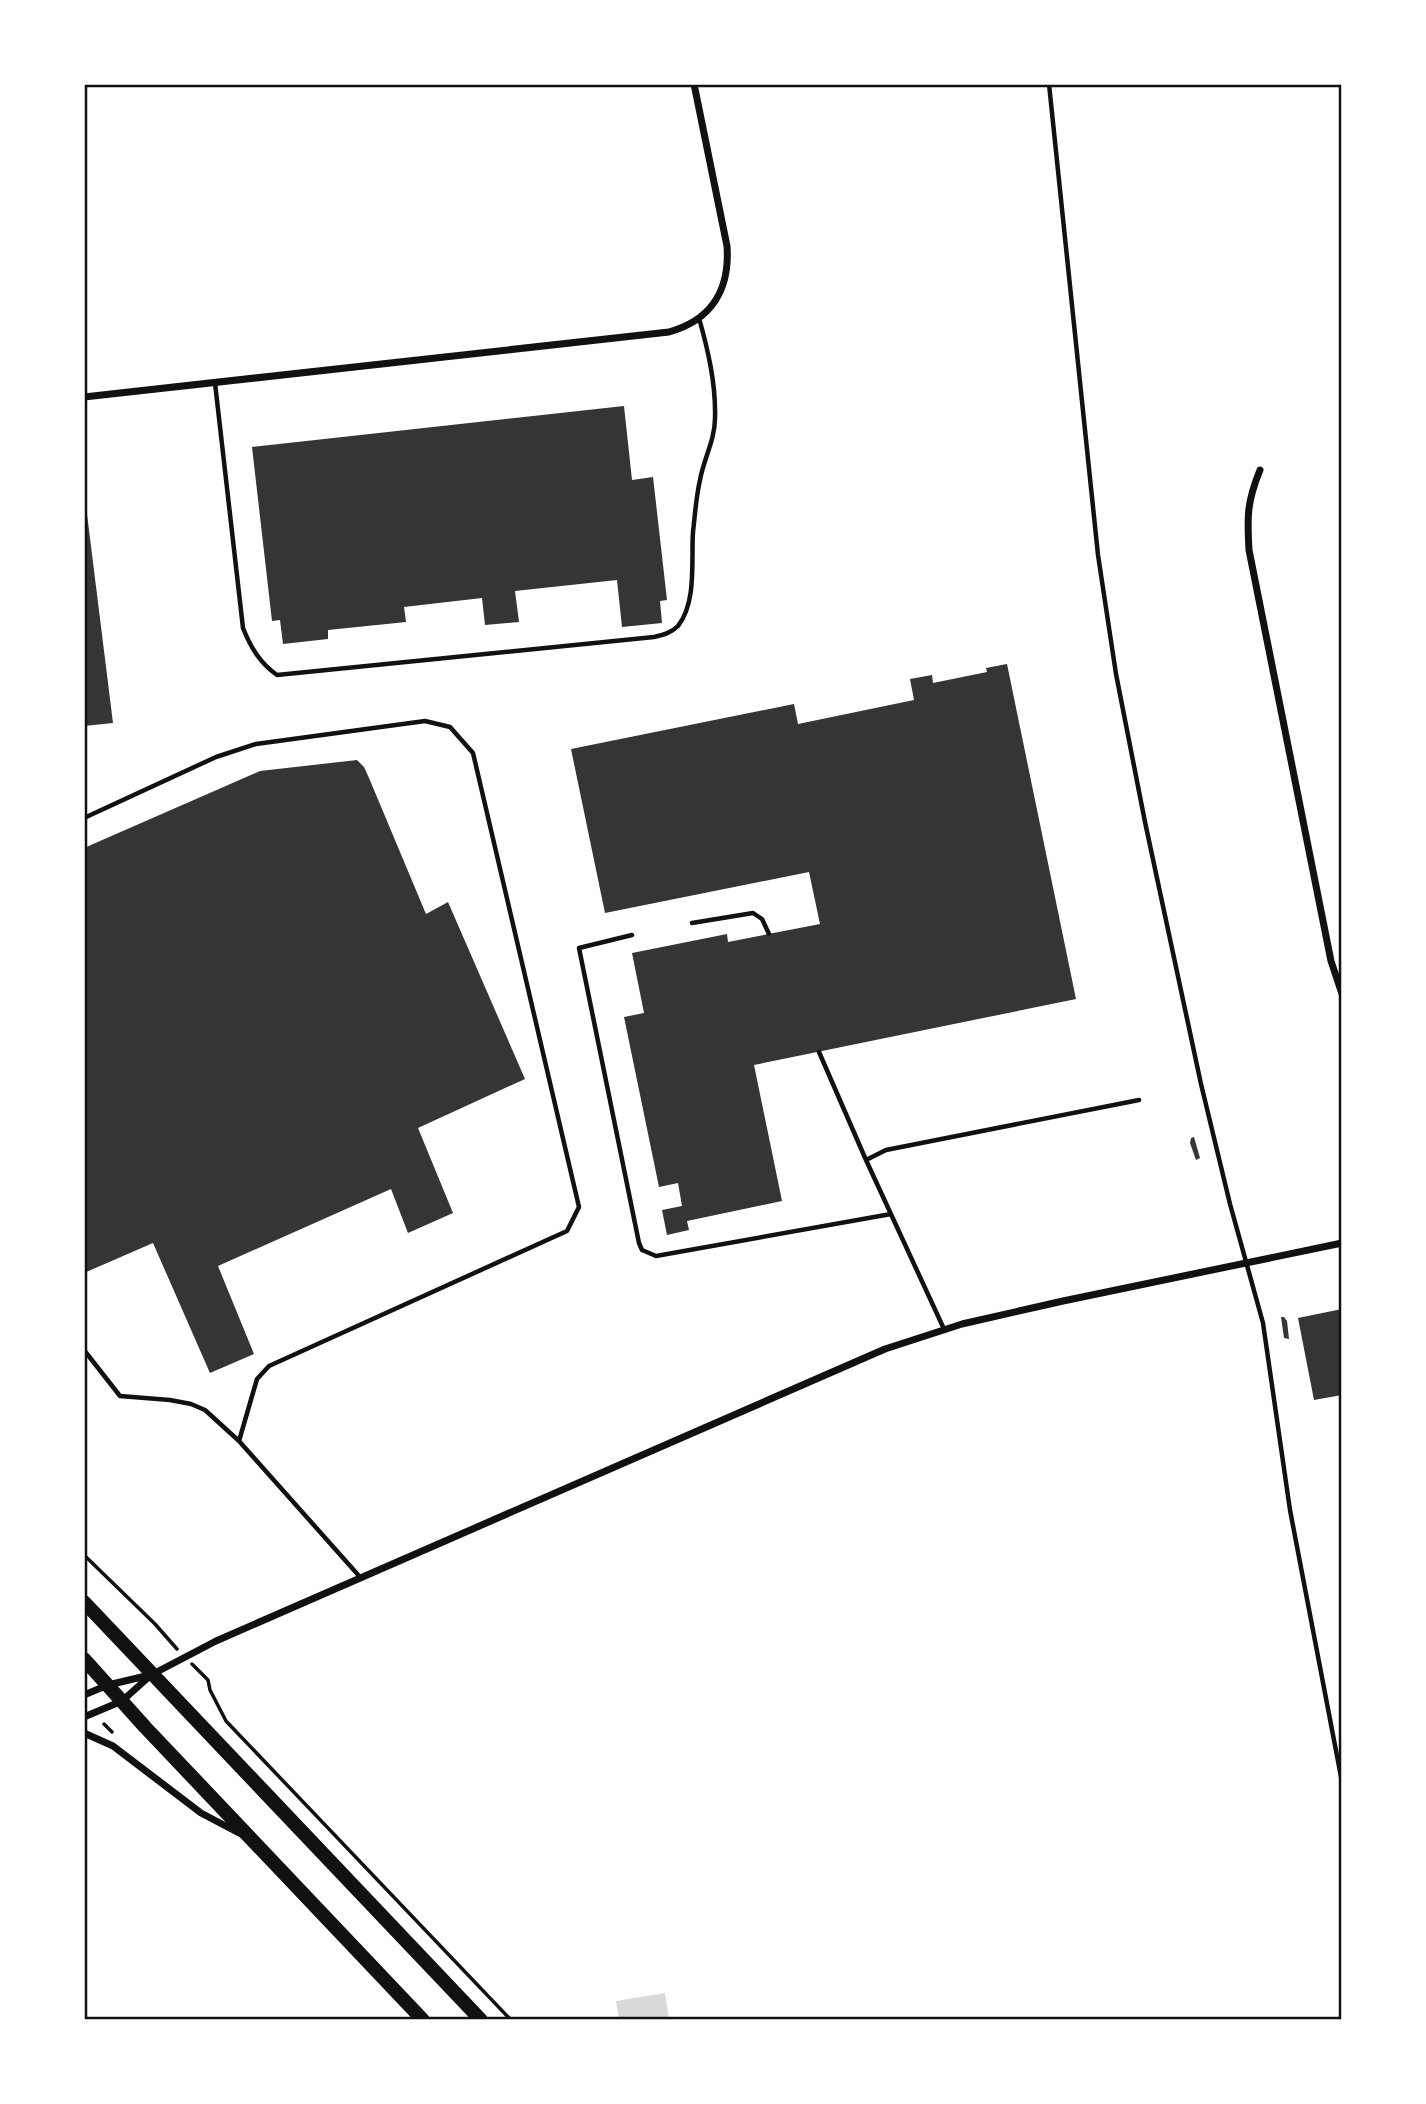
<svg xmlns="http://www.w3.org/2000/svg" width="1426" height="2104" viewBox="0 0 1426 2104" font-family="'IBM Plex Serif',serif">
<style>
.water{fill:#d9d9d9}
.building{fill:#353535}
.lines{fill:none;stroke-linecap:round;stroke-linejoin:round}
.path{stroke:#111;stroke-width:3.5}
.service{stroke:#111;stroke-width:4.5}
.minor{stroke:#111;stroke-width:7}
.trunk{stroke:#111;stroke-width:14}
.neatline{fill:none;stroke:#111;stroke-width:2.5}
</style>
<rect width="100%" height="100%" fill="#fff"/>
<!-- water -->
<path class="water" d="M 665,1993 L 669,2020 L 619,2020 L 616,2001 Z"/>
<!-- building -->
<path class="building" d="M 624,406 L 632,480 L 653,477 L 667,600 L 660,601 L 662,623 L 622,627 L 617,580 L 515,591 L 519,622 L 485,625 L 482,598 L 404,607 L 406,622 L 328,630 L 328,639 L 283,644 L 280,620 L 272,621 L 252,447 Z
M 84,490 L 113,723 L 84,726 Z
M 1007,664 L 1076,999 L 754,1065 L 782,1201 L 687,1221 L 689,1230 L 667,1235 L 662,1210 L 682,1206 L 678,1183 L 659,1187 L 624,1017 L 644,1013 L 632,953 L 727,934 L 728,942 L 820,924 L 809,872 L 605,913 L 571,749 L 794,704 L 798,724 L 914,700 L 910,679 L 932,675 L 933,683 L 987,672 L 986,668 Z
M 357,760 L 364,767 L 369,778 L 426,914 L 448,902 L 525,1079 L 418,1128 L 453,1213 L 408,1233 L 391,1189 L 218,1266 L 254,1354 L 210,1373 L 153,1243 L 84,1273 L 84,848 L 260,771 Z
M 1194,1137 L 1200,1158 L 1196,1160 L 1190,1143 L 1191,1138 Z
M 1342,1309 L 1342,1395 L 1314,1400 L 1298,1318 Z
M 1281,1317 L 1284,1317 L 1287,1321 L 1289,1339 L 1284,1338 Z"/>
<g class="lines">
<!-- path -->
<path class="path" d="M 84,1555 L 155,1624 L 177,1649
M 192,1664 L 208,1680 L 210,1690 L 226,1721 L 511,2020
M 104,1724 L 112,1732"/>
<!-- service -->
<path class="service" d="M 1049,84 L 1098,555 L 1116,674 L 1145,822 L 1201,1084 L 1230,1204 L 1263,1323 L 1290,1510 L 1342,1782
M 215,383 L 243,628 C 251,648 260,663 277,675 L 654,637 C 663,635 671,633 678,626 C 697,602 691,560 693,532 C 695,515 696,497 700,480 C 704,458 715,440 715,418 C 716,384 708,350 699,318
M 84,818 L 216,757 L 256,744 L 425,721 L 450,727 L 473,753 L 579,1207 L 567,1231 L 269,1366 L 257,1379 L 239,1441
M 692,923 L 753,913 L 762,919 L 769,934
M 632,935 L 579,948 L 639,1243 L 642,1250 L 656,1256 L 891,1214
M 819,1052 L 866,1160 L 944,1329
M 866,1160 L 886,1150 L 1139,1100
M 84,1350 L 120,1396 L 170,1400 L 191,1404 L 205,1410 L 239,1441 L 360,1577"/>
<!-- minor -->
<path class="minor" d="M 84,397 L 669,332 C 712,320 730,289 727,246 L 694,84
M 1260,470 C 1247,502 1247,516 1249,550 L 1331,961 L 1342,994
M 84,1695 L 108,1685 L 150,1675
M 84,1717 L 122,1701 L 151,1675 L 216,1641 L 885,1349 L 962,1324 L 1063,1301 L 1342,1243
M 84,1733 L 113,1746 L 201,1813 L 239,1833"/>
<!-- trunk -->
<path class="trunk" d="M 84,1602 L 481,2020
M 84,1659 L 145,1727 L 423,2020"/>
</g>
<!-- border -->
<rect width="1426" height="2104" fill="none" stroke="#ffffff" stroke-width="172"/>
<rect x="86" y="86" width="1254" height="1932" class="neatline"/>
</svg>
